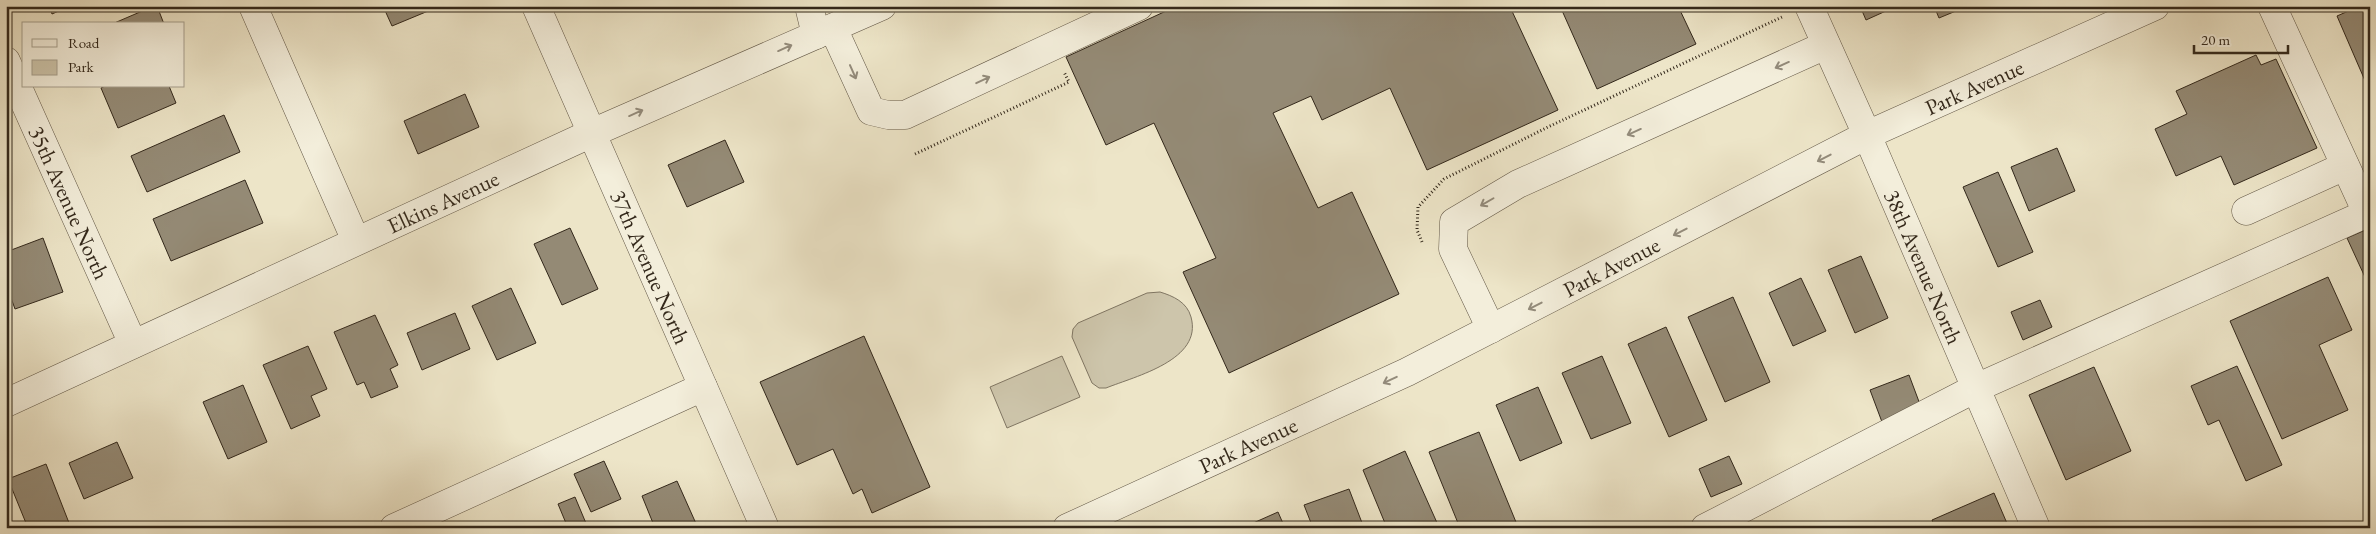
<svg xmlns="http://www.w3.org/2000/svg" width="2376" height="534" viewBox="0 0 2376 534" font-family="'EB Garamond',serif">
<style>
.green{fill:#cdc5ab;stroke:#807663}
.building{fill:#948a75;stroke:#33281b}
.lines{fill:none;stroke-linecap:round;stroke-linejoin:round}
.minor-casing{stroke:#625746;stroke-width:29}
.path{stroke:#33281b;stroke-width:3;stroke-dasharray:1 2.5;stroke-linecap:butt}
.minor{stroke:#f3eedb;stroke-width:28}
.oneway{stroke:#938b7b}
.labels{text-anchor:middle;stroke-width:4;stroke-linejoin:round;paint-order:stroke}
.street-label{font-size:22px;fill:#33281b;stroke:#f3eedb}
</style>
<rect width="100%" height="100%" fill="#ede5c8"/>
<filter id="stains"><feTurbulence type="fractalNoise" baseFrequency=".004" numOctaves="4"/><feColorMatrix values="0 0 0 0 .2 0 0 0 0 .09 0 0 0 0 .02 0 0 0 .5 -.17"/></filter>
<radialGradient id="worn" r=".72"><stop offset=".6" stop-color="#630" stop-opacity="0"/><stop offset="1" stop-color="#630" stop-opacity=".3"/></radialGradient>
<!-- green -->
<path class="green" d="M 1160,292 C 1173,296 1187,302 1191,317 C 1203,360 1136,376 1106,388 L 1099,388 L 1092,383 L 1072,337 L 1073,329 L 1078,323 L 1147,293 Z
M 1062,356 L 1080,397 L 1007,428 L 990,387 Z"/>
<!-- building -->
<path class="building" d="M 49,6 L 70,6 L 52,14 Z
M 154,6 L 157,6 L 164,24 L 112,24 Z
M 383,6 L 432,6 L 433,9 L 392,26 Z
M 1177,6 L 1516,6 L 1511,9 L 1558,110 L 1427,170 L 1390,88 L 1322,120 L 1311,96 L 1273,113 L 1318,208 L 1352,192 L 1399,294 L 1229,373 L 1183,272 L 1216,258 L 1154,123 L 1106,145 L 1066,57 Z
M 1560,6 L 1678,6 L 1696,44 L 1597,89 Z
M 1860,6 L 1897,6 L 1866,20 Z
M 1934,6 L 1968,6 L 1939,18 Z
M 2360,6 L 2370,6 L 2370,81 L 2366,83 L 2337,16 Z
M 2256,55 L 2261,65 L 2276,59 L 2317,148 L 2234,185 L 2221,156 L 2176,176 L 2155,129 L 2187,114 L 2176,91 Z
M 105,86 L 169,86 L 176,103 L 118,128 L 101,88 Z
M 465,94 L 479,127 L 418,154 L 404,121 Z
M 224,115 L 240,152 L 147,192 L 131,156 Z
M 725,140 L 744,182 L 687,207 L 668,165 Z
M 2057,148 L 2075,191 L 2029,211 L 2011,167 Z
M 1998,172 L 2033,252 L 1998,267 L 1963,187 Z
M 245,180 L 263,223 L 171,261 L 153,219 Z
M 570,228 L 598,289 L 562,305 L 534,244 Z
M 2370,228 L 2370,288 L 2347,238 Z
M 43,238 L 63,292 L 15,309 L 6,284 L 6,252 Z
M 1861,256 L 1888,318 L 1855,333 L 1828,270 Z
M 2328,277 L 2352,330 L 2319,345 L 2348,410 L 2282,439 L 2230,321 Z
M 1801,278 L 1826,331 L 1793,346 L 1769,293 Z
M 511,288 L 536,343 L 497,360 L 472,306 Z
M 1733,297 L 1770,382 L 1725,402 L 1688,317 Z
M 2040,300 L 2052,327 L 2023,340 L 2011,312 Z
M 455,313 L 470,349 L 422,370 L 407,333 Z
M 375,315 L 398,365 L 390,369 L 398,387 L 371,398 L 364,382 L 357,385 L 334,332 Z
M 1666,327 L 1707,420 L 1669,437 L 1628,344 Z
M 864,336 L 930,487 L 872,513 L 862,489 L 853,494 L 833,449 L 797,465 L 760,382 Z
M 308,346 L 327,389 L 311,396 L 320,416 L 291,429 L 263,365 Z
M 1602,356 L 1631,423 L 1591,439 L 1562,373 Z
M 2237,366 L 2282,465 L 2246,481 L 2219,420 L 2208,425 L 2191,386 Z
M 2094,367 L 2131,451 L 2066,480 L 2029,395 Z
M 1909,375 L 1921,407 L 1882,422 L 1870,390 Z
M 243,385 L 267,442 L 228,459 L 203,402 Z
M 1538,387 L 1562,443 L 1520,461 L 1496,405 Z
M 1479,432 L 1518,527 L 1516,528 L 1460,528 L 1429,452 Z
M 117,442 L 133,478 L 84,499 L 69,463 Z
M 1405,451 L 1438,525 L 1432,528 L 1387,528 L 1363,470 Z
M 1729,456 L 1742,484 L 1711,497 L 1699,469 Z
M 604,461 L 621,499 L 591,512 L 574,474 Z
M 46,464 L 71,528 L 28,528 L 8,479 Z
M 677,481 L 698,528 L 655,528 L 642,496 Z
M 1349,489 L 1364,528 L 1313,528 L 1304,505 Z
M 1994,493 L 2009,528 L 1935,528 L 1932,520 Z
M 575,497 L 588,528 L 568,528 L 558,504 Z
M 1278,512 L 1285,528 L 1242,528 Z"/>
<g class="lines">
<defs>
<g id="minor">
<path d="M 253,6 L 356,241"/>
<path id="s1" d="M 536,6 L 765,528"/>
<path d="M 809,6 L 816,35"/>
<path id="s2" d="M 1809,6 L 1867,135 L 2036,528"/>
<path d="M 2272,6 L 2367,213"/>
<path d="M 833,28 L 871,111 L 888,115 L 905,115 L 1139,6"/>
<path id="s3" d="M 6,61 L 133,344"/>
<path d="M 2246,211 L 2345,166"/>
<path d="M 1491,329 L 1453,249 L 1454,222 L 1518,184 L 1826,45"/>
<path id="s4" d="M 6,403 L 592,133 L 882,6"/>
<path d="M 394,528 L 703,387"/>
<path id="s5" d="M 1067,528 L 1407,372 L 1867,135 L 2155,6"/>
<path d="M 1705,528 L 1976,388 L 2370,212"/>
</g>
</defs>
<!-- minor casing -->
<use href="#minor" class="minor-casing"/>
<!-- path -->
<path class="path" d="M 915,154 L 1069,82 L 1064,72
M 1422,242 L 1417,230 L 1418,207 L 1444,179 L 1548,127 L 1782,17"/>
<!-- minor -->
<use href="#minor" class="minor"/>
</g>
<!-- one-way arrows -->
<defs><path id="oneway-shaft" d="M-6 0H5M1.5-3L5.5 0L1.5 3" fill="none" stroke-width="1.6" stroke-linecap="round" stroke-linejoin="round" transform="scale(1.25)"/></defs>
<g class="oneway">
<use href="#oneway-shaft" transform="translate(785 48) rotate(-24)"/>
<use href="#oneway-shaft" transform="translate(1782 65) rotate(156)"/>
<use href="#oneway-shaft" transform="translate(853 72) rotate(66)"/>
<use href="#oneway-shaft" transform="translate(983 80) rotate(-25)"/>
<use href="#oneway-shaft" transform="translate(636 113) rotate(-24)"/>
<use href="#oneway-shaft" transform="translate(1634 132) rotate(156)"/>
<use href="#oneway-shaft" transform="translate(1824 158) rotate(153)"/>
<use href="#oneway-shaft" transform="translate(1487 202) rotate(150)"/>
<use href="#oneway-shaft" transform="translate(1680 232) rotate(153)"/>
<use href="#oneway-shaft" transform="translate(1535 306) rotate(153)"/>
<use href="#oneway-shaft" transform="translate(1390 380) rotate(155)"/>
</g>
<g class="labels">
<!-- street labels -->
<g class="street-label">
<text dy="8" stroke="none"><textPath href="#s5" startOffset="1009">Park Avenue</textPath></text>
<text dy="8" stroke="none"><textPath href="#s4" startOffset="481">Elkins Avenue</textPath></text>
<text dy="8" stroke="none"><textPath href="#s3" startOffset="155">35th Avenue North</textPath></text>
<text dy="8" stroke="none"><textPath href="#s2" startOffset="285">38th Avenue North</textPath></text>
<text dy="8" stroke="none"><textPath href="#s1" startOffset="285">37th Avenue North</textPath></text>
<text dy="8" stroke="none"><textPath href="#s5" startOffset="604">Park Avenue</textPath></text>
<text dy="8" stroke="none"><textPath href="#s5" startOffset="199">Park Avenue</textPath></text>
</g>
</g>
<!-- margin -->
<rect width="2376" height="534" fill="none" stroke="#ede5c8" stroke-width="25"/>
<rect x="8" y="8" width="2361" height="519" fill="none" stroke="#33281b" stroke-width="2.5"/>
<rect x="12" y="12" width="2351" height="509" fill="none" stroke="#33281b"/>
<!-- legend -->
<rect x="22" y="22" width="162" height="65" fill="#f3eedb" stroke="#a69f8e"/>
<rect x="32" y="39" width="25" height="8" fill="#f3eedb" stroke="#a69f8e"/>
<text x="68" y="48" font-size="15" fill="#33281b">Road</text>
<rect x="32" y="60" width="25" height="15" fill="#cdc5ab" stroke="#a69f8e"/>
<text x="68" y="72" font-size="15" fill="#33281b">Park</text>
<!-- scale -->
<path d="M2194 45v8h94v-8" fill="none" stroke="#33281b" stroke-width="2.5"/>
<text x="2201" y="45" font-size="15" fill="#33281b" stroke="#f3eedb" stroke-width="4" paint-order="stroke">20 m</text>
<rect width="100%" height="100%" filter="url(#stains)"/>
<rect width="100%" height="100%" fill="url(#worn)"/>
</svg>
